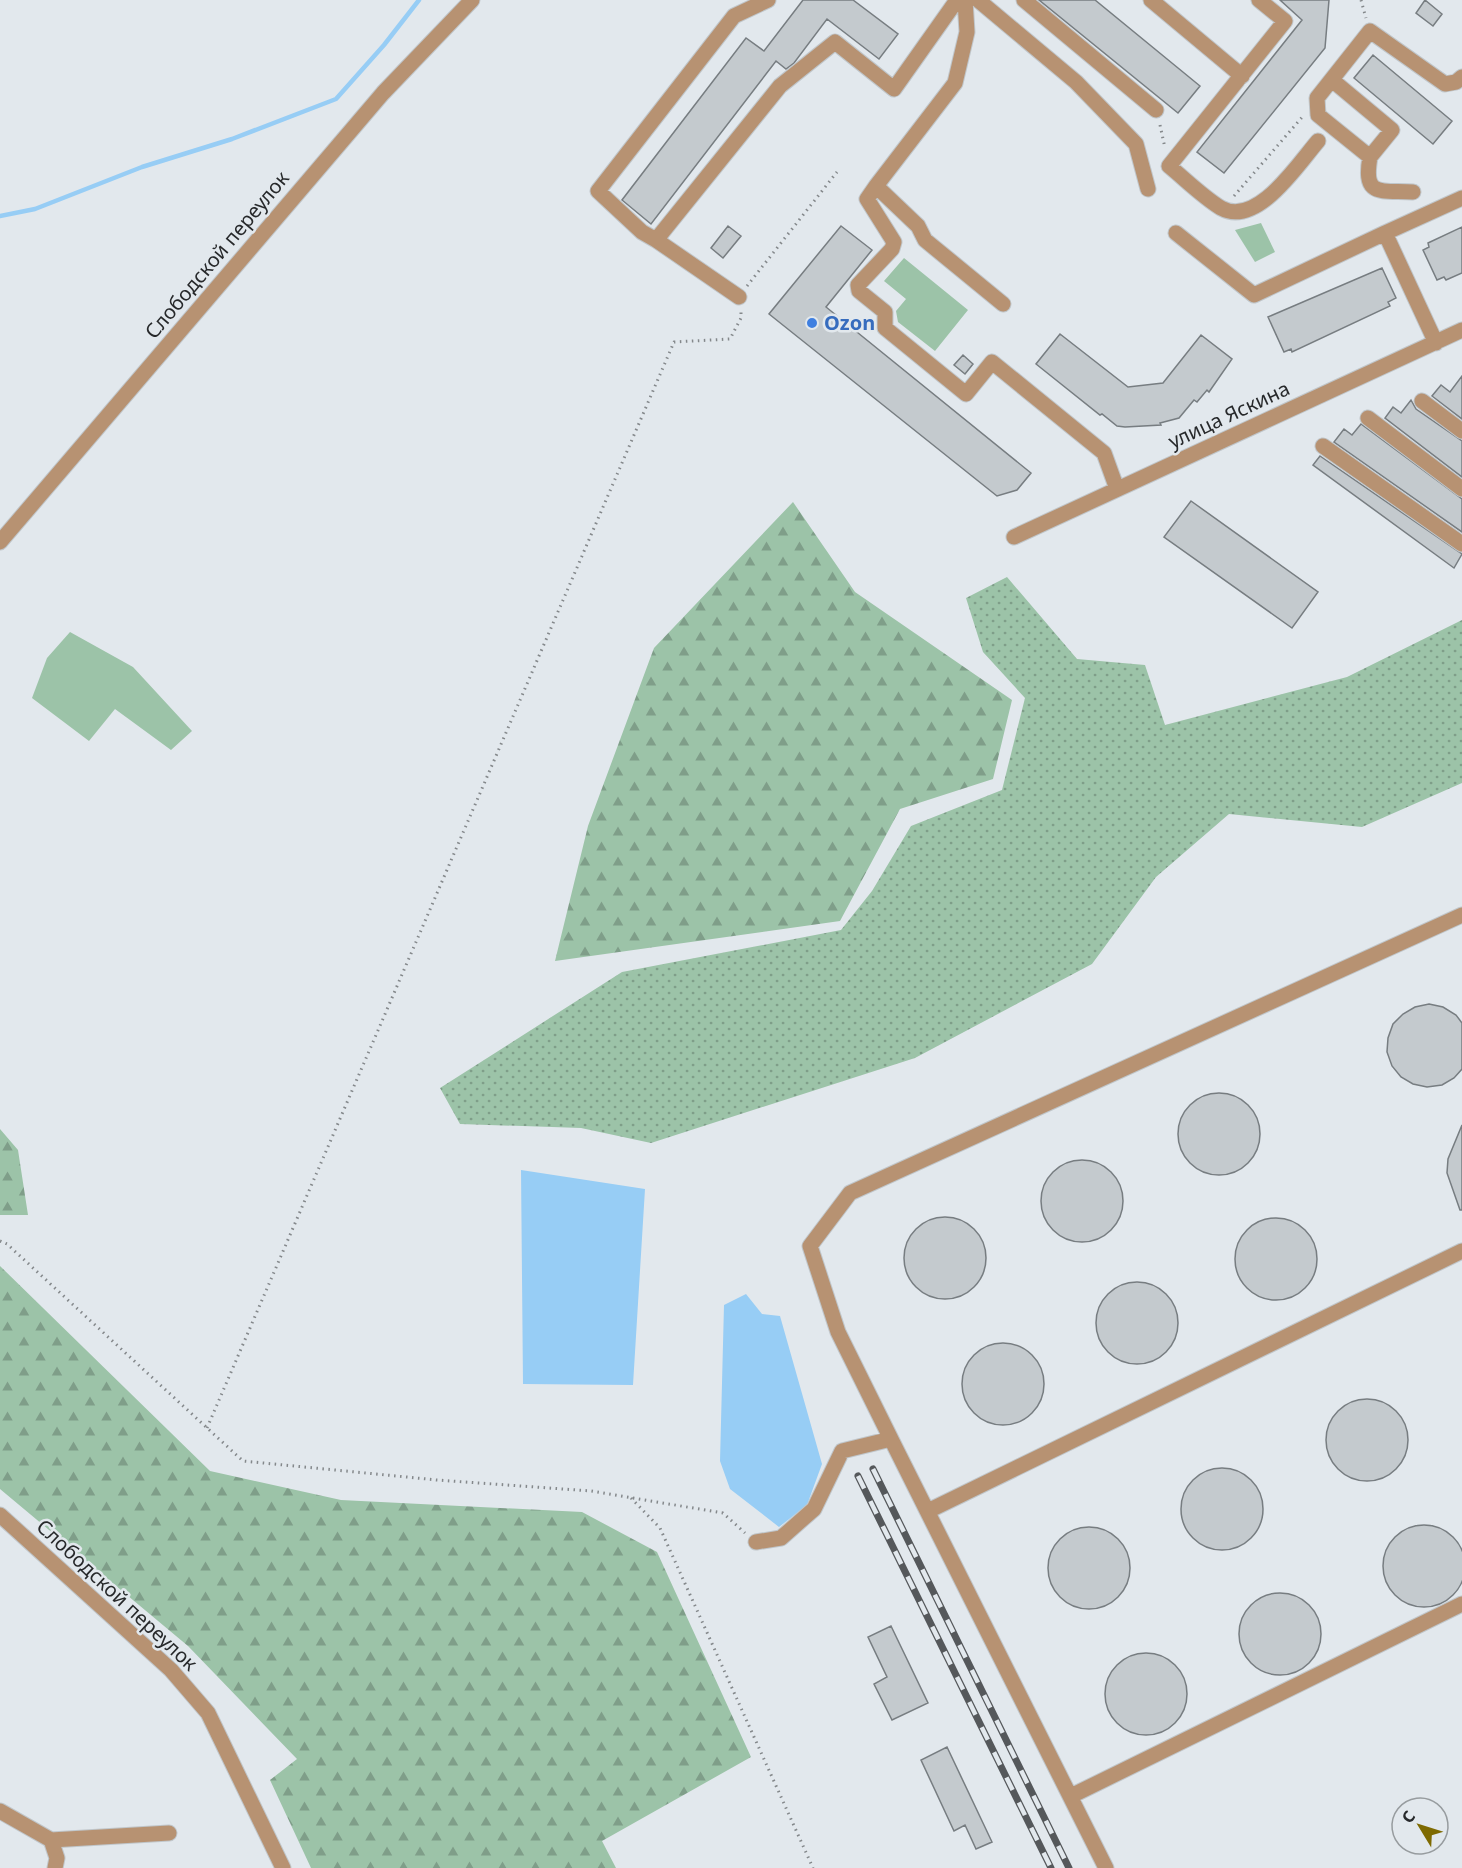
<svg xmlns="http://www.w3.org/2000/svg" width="1462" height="1868" viewBox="0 0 1462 1868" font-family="'Noto Sans',sans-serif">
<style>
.grass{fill:url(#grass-dots)}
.forest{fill:url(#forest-firs)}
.green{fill:#9cc3a8}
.water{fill:#97cdf5}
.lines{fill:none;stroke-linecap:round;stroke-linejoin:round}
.stream{stroke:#97cdf5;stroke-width:4.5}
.building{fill:#c4cace;stroke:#777d81;stroke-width:1.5}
.minor-casing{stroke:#c0c6ca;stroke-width:17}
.path{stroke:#84888b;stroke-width:3;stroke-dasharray:1.5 4.5;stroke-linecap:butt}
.minor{stroke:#b79272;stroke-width:15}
.rail-casing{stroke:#55585b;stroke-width:7}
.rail{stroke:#e2e8ed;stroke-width:4.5;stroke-dasharray:14;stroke-linecap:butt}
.shop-dot{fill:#3f7fe0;stroke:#e2e8ed;stroke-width:2}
.labels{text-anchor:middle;stroke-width:5;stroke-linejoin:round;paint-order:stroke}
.street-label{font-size:20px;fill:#27292b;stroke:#e2e8ed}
.shop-label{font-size:20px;font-weight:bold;fill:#366cbe;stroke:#e2e8ed;text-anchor:start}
</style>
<defs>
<pattern id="grass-dots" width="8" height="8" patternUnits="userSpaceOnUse" patternTransform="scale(1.5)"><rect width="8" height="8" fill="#9cc3a8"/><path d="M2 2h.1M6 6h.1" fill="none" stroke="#7f9e89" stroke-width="1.8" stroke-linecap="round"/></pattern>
<pattern id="forest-firs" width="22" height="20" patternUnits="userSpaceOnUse" patternTransform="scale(1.5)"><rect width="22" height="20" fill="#9cc3a8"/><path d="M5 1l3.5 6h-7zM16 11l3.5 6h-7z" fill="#7f9e89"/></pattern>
</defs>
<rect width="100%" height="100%" fill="#e2e8ed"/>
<!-- grass -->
<path class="grass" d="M 1007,577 L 1077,659 L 1145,665 L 1165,725 L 1347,677 L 1462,620 L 1462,783 L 1362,827 L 1229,814 L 1156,877 L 1092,964 L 915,1058 L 651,1143 L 581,1128 L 460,1124 L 440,1088 L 622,972 L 841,930 L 872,891 L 911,826 L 1002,790 L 1025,698 L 983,652 L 966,598 Z"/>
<!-- forest -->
<path class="forest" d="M 793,502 L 855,592 L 1012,700 L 993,779 L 900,809 L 840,921 L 555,961 L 588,826 L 654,648 Z
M 0,1129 L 18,1150 L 28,1215 L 0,1215 Z
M 0,1266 L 210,1471 L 341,1500 L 582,1512 L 657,1552 L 751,1757 L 602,1841 L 616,1868 L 311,1868 L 270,1780 L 297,1759 L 188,1646 L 0,1489 Z"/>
<!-- green -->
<path class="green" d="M 1261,223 L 1275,252 L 1255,262 L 1235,230 Z
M 904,258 L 968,310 L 935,351 L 898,322 L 896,311 L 906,299 L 884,281 Z
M 70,632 L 133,667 L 192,731 L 171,750 L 115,709 L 89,741 L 32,698 L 47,658 Z"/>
<!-- water -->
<path class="water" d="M 521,1170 L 645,1189 L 633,1385 L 523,1384 Z
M 746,1294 L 762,1314 L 780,1316 L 822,1464 L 807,1505 L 779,1527 L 730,1489 L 720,1461 L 724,1305 Z"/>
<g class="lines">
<!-- stream -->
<path class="stream" d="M 0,216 L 35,209 L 142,167 L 232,139 L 336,99 L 384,45 L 419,0"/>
</g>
<!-- building -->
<path class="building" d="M 803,0 L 853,0 L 898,34 L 879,59 L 827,19 L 794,63 L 786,69 L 776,61 L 651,224 L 622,200 L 746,38 L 764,51 Z
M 1039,0 L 1095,0 L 1200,86 L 1178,113 Z
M 1280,0 L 1329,0 L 1325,48 L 1224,173 L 1197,152 L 1302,20 Z
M 1425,0 L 1442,14 L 1433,26 L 1416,13 Z
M 1373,55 L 1452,121 L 1433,144 L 1354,78 Z
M 728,226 L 741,236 L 723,258 L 711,248 Z
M 841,226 L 872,250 L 826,307 L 1031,473 L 1017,490 L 997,496 L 769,314 Z
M 1462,227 L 1462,273 L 1446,280 L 1444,277 L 1437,280 L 1423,250 L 1429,247 L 1428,243 Z
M 1382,268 L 1396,298 L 1388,302 L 1390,306 L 1292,352 L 1291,349 L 1284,352 L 1268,317 Z
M 1060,334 L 1128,387 L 1163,383 L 1201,335 L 1232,359 L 1209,392 L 1207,390 L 1197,402 L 1194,400 L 1179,418 L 1160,423 L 1161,425 L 1125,427 L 1117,426 L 1102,414 L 1100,415 L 1036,364 Z
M 963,355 L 973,364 L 965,374 L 954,365 Z
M 1462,376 L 1462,419 L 1432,396 L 1441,385 L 1450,392 Z
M 1411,400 L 1416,409 L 1462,441 L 1462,477 L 1385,418 L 1393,407 L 1401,413 Z
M 1361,424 L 1462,499 L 1462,532 L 1334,442 L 1344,429 L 1352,435 Z
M 1320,456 L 1462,554 L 1454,568 L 1313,465 Z
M 1191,501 L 1318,592 L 1292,628 L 1164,537 Z
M 1429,1004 L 1443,1007 L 1456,1015 L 1462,1023 L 1462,1069 L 1454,1078 L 1442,1085 L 1427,1087 L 1413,1084 L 1401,1077 L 1392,1066 L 1387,1052 L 1388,1038 L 1393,1024 L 1403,1014 L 1415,1007 Z
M1178 1134a41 41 0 1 1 82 0a41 41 0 1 1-82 0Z
M 1462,1125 L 1462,1210 L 1460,1210 L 1447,1173 L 1448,1159 Z
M1041 1201a41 41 0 1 1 82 0a41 41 0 1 1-82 0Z
M904 1258a41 41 0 1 1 82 0a41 41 0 1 1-82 0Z
M1235 1259a41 41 0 1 1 82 0a41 41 0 1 1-82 0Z
M1096 1323a41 41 0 1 1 82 0a41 41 0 1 1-82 0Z
M962 1384a41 41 0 1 1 82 0a41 41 0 1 1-82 0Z
M1326 1440a41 41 0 1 1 82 0a41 41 0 1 1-82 0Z
M1181 1509a41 41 0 1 1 82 0a41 41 0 1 1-82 0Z
M1383 1566a41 41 0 1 1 82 0a41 41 0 1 1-82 0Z
M1048 1568a41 41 0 1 1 82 0a41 41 0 1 1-82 0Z
M1239 1634a41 41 0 1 1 82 0a41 41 0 1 1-82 0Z
M 891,1626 L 928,1703 L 892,1720 L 874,1684 L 887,1677 L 868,1637 Z
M1105 1694a41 41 0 1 1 82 0a41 41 0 1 1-82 0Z
M 947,1747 L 992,1842 L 976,1849 L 965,1825 L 954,1831 L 921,1760 Z"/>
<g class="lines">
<defs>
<path id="minor" d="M 965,0 L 967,32 L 955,83 L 876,186 L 918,226 L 925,240 L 1003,304
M 978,0 L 1076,82 L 1136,144 L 1148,189
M 1024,0 L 1156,110
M 1151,0 L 1242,76
M 1259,0 L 1285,21 L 1169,166 C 1186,180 1203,197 1221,208 C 1257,228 1298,164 1318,141
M 1332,80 L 1392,130 L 1370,157
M 876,186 L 867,199 L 894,242 L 892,249 L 858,285 L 859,291 L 885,312 L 885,328 L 966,394 L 992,362 L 1104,453 L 1117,489
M 1413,192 C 1380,190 1363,198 1370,157 L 1318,115 L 1317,98 L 1370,31 L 1445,84 L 1456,82 L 1462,77
M 1176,233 L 1254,295 L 1385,233
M 656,240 L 642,232 L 598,191 L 734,16 L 768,0
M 739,297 L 656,240 L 780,86 L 835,42 L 894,89 L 957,0
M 1436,343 L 1385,233 L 1462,198
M 1422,401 L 1462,431
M 1368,418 L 1462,489
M 1323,446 L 1462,544
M 1014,537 L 1462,330
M 0,542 L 383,93 L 472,0
M 891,1439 L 838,1332 L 810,1246 L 850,1193 L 1462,915
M 928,1511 L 1462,1251
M 0,1515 L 171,1670 L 208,1713 L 283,1868
M 756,1542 L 781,1538 L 814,1509 L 842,1451 L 891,1439 L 1106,1868
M 1071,1796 L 1462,1604
M 0,1811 L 51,1840 L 57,1858 L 55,1868
M 51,1840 L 169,1833"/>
</defs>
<!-- minor casing -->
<use href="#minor" class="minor-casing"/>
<!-- path -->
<path class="path" d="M 1361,0 L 1366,18
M 1160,125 L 1165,148
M 1234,196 L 1304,115
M 747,286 L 837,172
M 0,1241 L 7,1244 L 243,1461 L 437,1480 L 591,1491 L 723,1513 L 745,1533
M 207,1428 L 674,342 L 730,339 L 741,318 L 741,311
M 631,1498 L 660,1528 L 813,1868"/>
<!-- minor -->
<use href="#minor" class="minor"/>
<defs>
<path id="rail" d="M 873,1469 L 1069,1868
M 858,1476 L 1051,1868"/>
</defs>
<!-- rail casing -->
<use href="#rail" class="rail-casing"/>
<!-- rail -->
<use href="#rail" class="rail"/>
</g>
<!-- markers -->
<circle class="shop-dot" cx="812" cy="323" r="6"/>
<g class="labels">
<!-- street labels -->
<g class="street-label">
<text transform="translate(217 255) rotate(-50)" y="7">Слободской переулок</text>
<text transform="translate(1229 415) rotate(-25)" y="7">улица Яскина</text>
<text transform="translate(117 1595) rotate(43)" y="7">Слободской переулок</text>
</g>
<!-- shop labels -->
<g class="shop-label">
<text x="824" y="330">Ozon</text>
</g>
</g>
<!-- north arrow -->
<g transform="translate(1420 1826) rotate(308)"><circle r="28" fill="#e2e8ed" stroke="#979c9f" stroke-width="1.5"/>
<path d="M0-4.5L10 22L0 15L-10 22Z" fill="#7e6a01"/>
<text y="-9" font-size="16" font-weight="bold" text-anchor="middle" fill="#27292b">С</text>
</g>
</svg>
